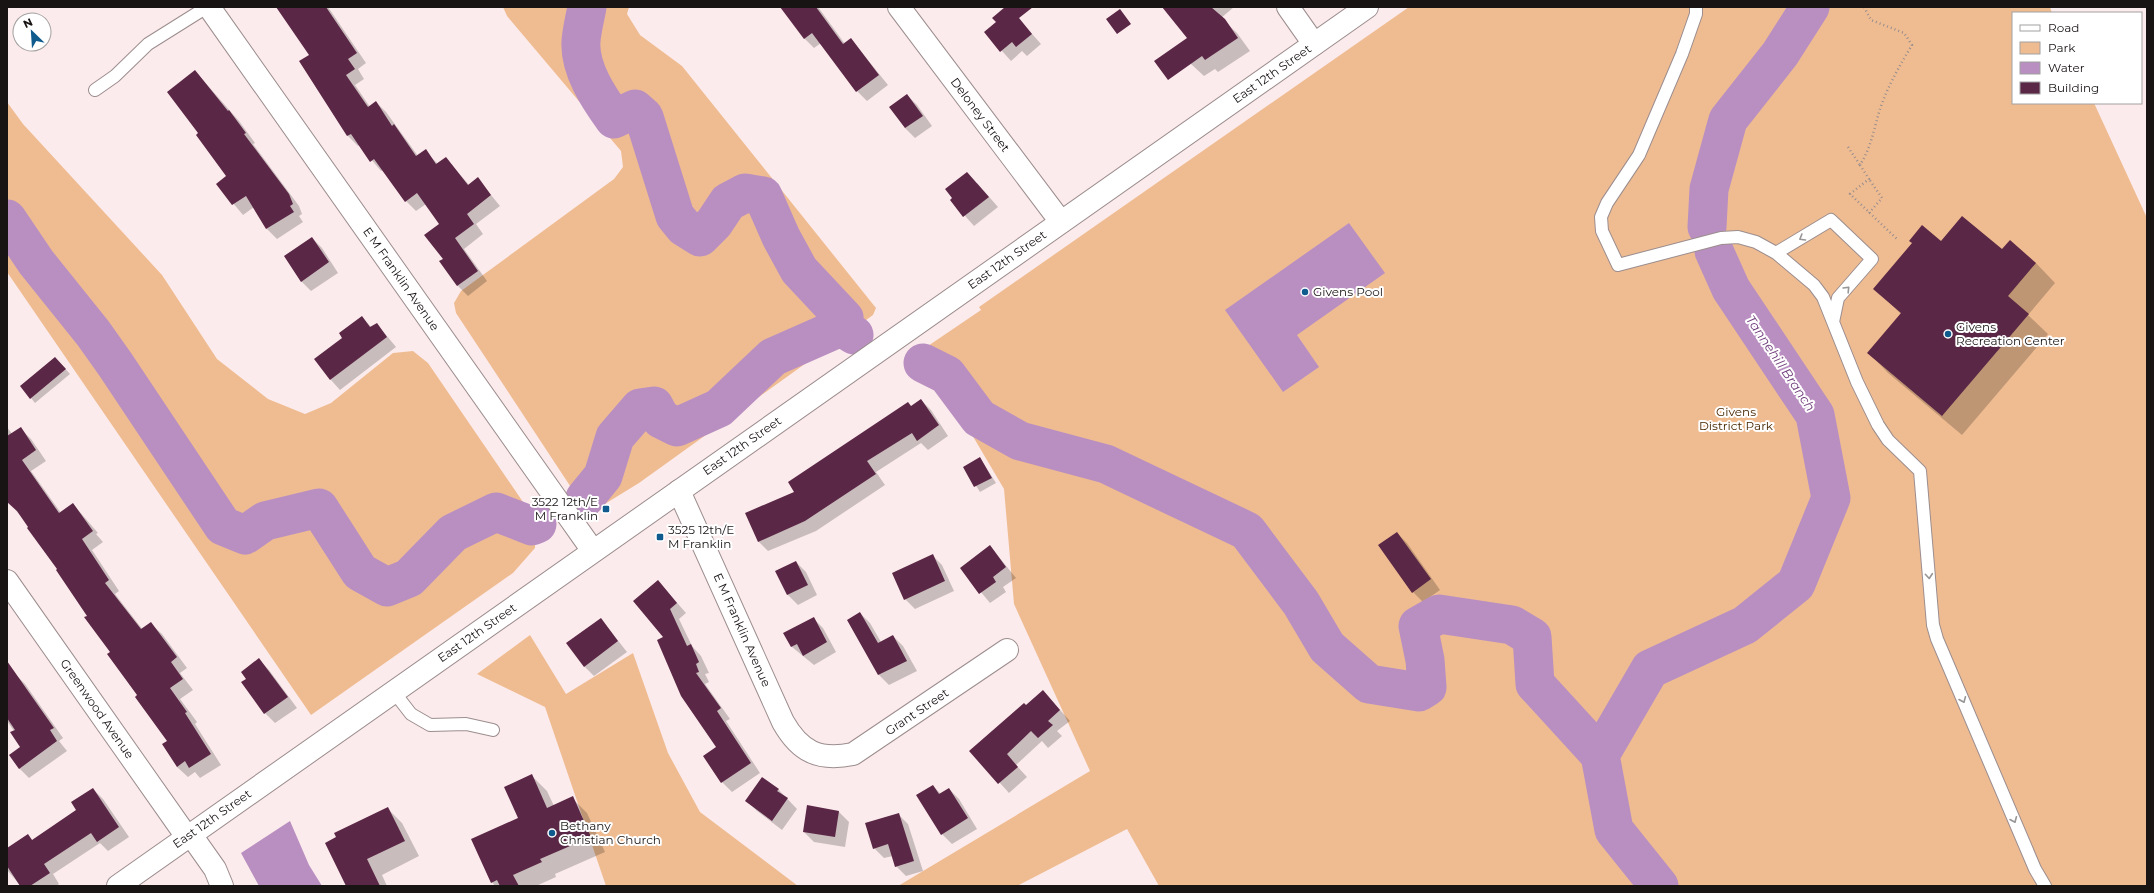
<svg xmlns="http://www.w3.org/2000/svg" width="2154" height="893" viewBox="0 0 2154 893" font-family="Montserrat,sans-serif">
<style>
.green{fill:#efbc92}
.water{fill:#b98fc1}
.shadow{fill:#0003}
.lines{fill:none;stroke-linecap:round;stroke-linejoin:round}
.river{stroke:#b98fc1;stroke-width:39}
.building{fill:#5b2746}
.service-casing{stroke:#9c8d8e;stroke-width:14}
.minor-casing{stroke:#9c8d8e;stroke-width:24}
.tertiary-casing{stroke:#9c8d8e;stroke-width:24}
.path{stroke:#988d8d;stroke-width:2.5;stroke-dasharray:1 3;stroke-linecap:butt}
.service{stroke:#fff;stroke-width:12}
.minor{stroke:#fff;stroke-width:22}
.tertiary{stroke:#fff;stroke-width:22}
.oneway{stroke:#989595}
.poi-dot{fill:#105b8e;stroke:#fff;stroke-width:1.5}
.labels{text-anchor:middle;stroke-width:4;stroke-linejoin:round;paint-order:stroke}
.street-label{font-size:12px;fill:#191414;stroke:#fff}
.poi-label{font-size:12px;fill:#191414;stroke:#fff;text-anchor:start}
.park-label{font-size:12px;fill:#472601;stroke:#fff}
.water-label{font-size:13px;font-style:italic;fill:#6f3b7a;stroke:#fff}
</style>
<rect width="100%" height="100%" fill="#fcebec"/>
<!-- green -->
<path class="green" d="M 503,7 L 629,7 L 627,14 L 640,35 L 682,66 L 876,308 L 873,315 L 639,483 L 595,510 L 589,509 L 580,501 L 456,313 L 454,303 L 461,291 L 614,179 L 623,167 L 621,151 L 507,16 Z
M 1409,7 L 2050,7 L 2052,13 L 2013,13 L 2013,103 L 2094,103 L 2147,218 L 2147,886 L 1159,886 L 1127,829 L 1017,886 L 898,886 L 1090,771 L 1014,604 L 1004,489 L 922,350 L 981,310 L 979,307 Z
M 7,102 L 23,124 L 162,275 L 217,359 L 268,399 L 305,414 L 331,403 L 393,353 L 413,351 L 428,363 L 536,521 L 535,548 L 513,573 L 311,715 L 7,272 Z
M 530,635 L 566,694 L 633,653 L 668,753 L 700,812 L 798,886 L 606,886 L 545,707 L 477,674 Z"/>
<!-- water -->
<path class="water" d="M 1349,223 L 1385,273 L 1297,335 L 1319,367 L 1283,392 L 1225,310 Z
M 290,821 L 309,865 L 322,886 L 259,886 L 241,853 Z"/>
<!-- shadow -->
<path class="shadow" d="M 277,7 L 328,7 L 366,63 L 358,69 L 364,79 L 355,85 L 370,107 L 376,102 L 386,112 L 418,156 L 425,151 L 438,164 L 446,158 L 469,185 L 478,179 L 500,206 L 476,224 L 483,234 L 464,249 L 487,281 L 468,296 L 458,286 L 441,262 L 444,259 L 440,224 L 426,204 L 416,211 L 406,201 L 383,170 L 381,171 L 359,145 L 358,146 L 348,136 L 301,61 L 310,55 Z
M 782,7 L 818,7 L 845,44 L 851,39 L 888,85 L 867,101 L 857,91 L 821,43 L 814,48 L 804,38 Z
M 1164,7 L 1234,7 L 1221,18 L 1237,33 L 1250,51 L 1218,72 L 1215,69 L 1204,76 L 1191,64 L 1178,45 L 1189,38 Z
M 1011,10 L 1041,44 L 1027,56 L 1022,51 L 1011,61 L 985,32 Z
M 195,71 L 239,121 L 255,143 L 253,144 L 299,206 L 302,214 L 299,216 L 303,222 L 277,239 L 267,229 L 254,207 L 243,215 L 217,184 L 227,176 L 200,133 Z
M 907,95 L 917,105 L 932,126 L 915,138 L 905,128 L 891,107 Z
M 977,183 L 998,207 L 974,226 L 951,200 Z
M 312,238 L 322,248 L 338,273 L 311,291 L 301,281 Z
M 1941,242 L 2002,251 L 2036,263 L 2055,283 L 2028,315 L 2048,334 L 1962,435 L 1888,373 L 1869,353 L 1901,314 L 1875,289 Z
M 362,317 L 372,328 L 377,324 L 396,347 L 340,390 L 331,380 L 344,338 Z
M 60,363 L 70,374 L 35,403 L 31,398 Z
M 921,400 L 931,410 L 948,436 L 928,450 L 921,443 L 876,472 L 885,485 L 816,531 L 768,551 L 758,541 Z
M 7,427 L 12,434 L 20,428 L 31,439 L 46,461 L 31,471 L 61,513 L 73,504 L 98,533 L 96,534 L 103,542 L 92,550 L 119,591 L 115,594 L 143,630 L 151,624 L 162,634 L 187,668 L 180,673 L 193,690 L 180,699 L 197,722 L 195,724 L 221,765 L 200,778 L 195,772 L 188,777 L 177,767 L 168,741 L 112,652 L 30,527 L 7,500 Z
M 980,458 L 996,483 L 980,492 L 964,467 Z
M 1397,533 L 1407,543 L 1440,590 L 1423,602 L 1413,592 Z
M 990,546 L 1016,578 L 1003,587 L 1006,592 L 990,603 L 961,568 Z
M 932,555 L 942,565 L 954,591 L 915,609 L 905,599 Z
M 796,562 L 806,572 L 817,595 L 798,605 L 788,595 L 776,572 Z
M 658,581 L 686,613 L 679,619 L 692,646 L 701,656 L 709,673 L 705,674 L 709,682 L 705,684 L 730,719 L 726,721 L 760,773 L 732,792 L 722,782 L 718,747 L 665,637 Z
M 860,613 L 870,623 L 881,642 L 893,636 L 903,646 L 917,671 L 889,685 L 879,675 L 848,620 Z
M 813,618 L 823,628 L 836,652 L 814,665 L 792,647 L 785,634 Z
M 601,619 L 627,652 L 594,676 L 584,666 Z
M 259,660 L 269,670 L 297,708 L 275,723 L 265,713 L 242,682 L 247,679 Z
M 7,666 L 25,684 L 63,738 L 59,741 L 67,751 L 29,778 L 19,768 L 23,744 L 7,721 Z
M 1043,691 L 1070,721 L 1057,731 L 1062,736 L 1048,748 L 1042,741 L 1016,765 L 1027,777 L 1009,793 L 971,751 Z
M 532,776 L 547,791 L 554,806 L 572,798 L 587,813 L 605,852 L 555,874 L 556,877 L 536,886 L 495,886 L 492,882 L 519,819 Z
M 933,786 L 941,794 L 949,789 L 959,799 L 977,829 L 952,844 L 942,834 Z
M 93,789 L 103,799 L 129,837 L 108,851 L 100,843 L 53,874 L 59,884 L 56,886 L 21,886 L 7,870 L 7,849 L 28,835 L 33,841 L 77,810 Z
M 778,789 L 797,809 L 782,830 L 757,811 L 747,801 Z
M 808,807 L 839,812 L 849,822 L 845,847 L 814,842 L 804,832 Z
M 387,808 L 402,823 L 419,856 L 382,875 L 387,886 L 348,886 Z
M 898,814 L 908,824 L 923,871 L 906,876 L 896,866 L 893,856 L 884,858 L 874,848 Z"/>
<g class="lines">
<!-- river -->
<path class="river" d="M 587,7 C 585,18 582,29 581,41 C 579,69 599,98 614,119 L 635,109 L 644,117 L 675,216 L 684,227 L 700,237 L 714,223 L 728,202 L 745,193 L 763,196 L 781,237 L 799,270 L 844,318 L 841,327
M 7,219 L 36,262 L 93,333 L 115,364 L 223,526 L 245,535 L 265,521 L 319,508 L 360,572 L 387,587 L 409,578 L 453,533 L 496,512 L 532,526 L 537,524
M 1707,227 L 1709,189 L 1728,120 L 1780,54 L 1810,7
M 923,363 L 947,375 L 979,418 L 1020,441 L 1106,464 L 1247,531 L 1301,603 L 1327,647 L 1369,684 L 1419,692 L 1427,687 L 1425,660 L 1418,626 L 1439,614 L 1512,625 L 1532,637 L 1535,684 L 1600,755
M 585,498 L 603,476 L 615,437 L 640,408 L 654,406 L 661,419 L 677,427 L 719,408 L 773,357 L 841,327 L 854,335
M 1659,886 L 1614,830 L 1600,755 L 1650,669 L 1745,625 L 1796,584 L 1831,498 L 1815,415 L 1731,289 L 1714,251"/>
</g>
<!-- building -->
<path class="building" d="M 276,7 L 326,7 L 357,53 L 348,59 L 355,69 L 346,75 L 368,107 L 376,101 L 392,126 L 394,124 L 416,156 L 426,149 L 436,164 L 446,157 L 468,185 L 478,177 L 491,195 L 467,214 L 474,224 L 455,238 L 478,271 L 457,286 L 439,261 L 443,259 L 424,235 L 439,224 L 417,193 L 405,202 L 374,159 L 370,162 L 351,134 L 347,136 L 299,61 L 309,55 Z
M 780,7 L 816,7 L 843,44 L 851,38 L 879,75 L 856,92 L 812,33 L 804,39 Z
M 1005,7 L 1033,7 L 1019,18 L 1032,34 L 1016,47 L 1012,42 L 1000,52 L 984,32 L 996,22 L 992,18 Z
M 1162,7 L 1211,7 L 1225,19 L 1238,38 L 1205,60 L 1202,56 L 1168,80 L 1154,61 L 1187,38 Z
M 1120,9 L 1131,24 L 1117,34 L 1106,19 Z
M 195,70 L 228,111 L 229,110 L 246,133 L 244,134 L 289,194 L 293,204 L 290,206 L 294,212 L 266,229 L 246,196 L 232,205 L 216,184 L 226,176 L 196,135 L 198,133 L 167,92 Z
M 907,94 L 923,116 L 905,128 L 889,107 Z
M 967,172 L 989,197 L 963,217 L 950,200 L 952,198 L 945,189 Z
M 1962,216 L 2002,249 L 2010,240 L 2036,263 L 2008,296 L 2029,314 L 1942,416 L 1867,353 L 1901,313 L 1873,289 L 1912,243 L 1909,241 L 1922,225 L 1941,241 Z
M 312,237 L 329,262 L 301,282 L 284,256 Z
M 362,316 L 370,327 L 377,323 L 387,337 L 330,380 L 314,359 L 342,338 L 339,333 Z
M 55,357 L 66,369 L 30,399 L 20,386 Z
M 921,399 L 939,425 L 917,441 L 912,433 L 867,461 L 876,474 L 805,521 L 758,542 L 745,513 L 794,492 L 788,482 L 908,402 L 911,406 Z
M 21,427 L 36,450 L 22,460 L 59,513 L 73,503 L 93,531 L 82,539 L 109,580 L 105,583 L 141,629 L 151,622 L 177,657 L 171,662 L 183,679 L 170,688 L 187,712 L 185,713 L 211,754 L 189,768 L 185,761 L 177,767 L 162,744 L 167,741 L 135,697 L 137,695 L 107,654 L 110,652 L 84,617 L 87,616 L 56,570 L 57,569 L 27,528 L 28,527 L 17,511 L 7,502 L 7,436 Z
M 980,457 L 992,478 L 974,487 L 963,467 Z
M 1397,532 L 1431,579 L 1412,593 L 1378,545 Z
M 990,545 L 1006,567 L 993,577 L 996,582 L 979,594 L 960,568 Z
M 933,554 L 945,581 L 904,600 L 892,573 Z
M 796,561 L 808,585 L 787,595 L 775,571 Z
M 658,580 L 677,603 L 670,609 L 687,646 L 691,644 L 699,662 L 696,664 L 699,672 L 696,673 L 721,708 L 717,711 L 751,763 L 721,783 L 703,756 L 716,747 L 681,696 L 657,640 L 663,637 L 633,601 Z
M 860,612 L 878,643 L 893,635 L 907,661 L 878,675 L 847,620 Z
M 814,617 L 827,642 L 803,656 L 797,644 L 791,647 L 783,633 Z
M 601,618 L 618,641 L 584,667 L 566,643 Z
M 259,658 L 288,697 L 264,714 L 241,682 L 246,679 L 241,672 Z
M 7,661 L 54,728 L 50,730 L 57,741 L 19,769 L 9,755 L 20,747 L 10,732 L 15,730 L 7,718 Z
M 1043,690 L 1060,710 L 1048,721 L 1053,725 L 1038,738 L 1031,731 L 1007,754 L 1018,767 L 998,784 L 969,751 L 1024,703 L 1026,705 Z
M 532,774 L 547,808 L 573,796 L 591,837 L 540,859 L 542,862 L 513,875 L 519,886 L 500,886 L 497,880 L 491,883 L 471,839 L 518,818 L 504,787 Z
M 762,777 L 779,789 L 777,791 L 788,798 L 772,821 L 745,801 Z
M 933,785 L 939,794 L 949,788 L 968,818 L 941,835 L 916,795 Z
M 93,788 L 119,827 L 97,842 L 91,833 L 44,864 L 50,873 L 30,886 L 20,886 L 7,866 L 7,848 L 28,834 L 32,840 L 76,810 L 71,802 Z
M 807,805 L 839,811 L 835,837 L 803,832 Z
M 388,807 L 405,841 L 367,859 L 380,886 L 346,886 L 325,843 L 336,837 L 334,833 Z
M 899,813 L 914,861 L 895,867 L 888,844 L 873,849 L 865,823 Z"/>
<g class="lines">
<defs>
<path id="service" d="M 1696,7 L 1696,14 L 1682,54 L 1639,155 L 1607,203 L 1601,217 L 1602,231 L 1618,265 L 1721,238 L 1738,237 L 1756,242 L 1776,253 L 1814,285 L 1823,297 L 1857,382 L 1878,425 L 1888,440 L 1920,471 L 1933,625 L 1937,639 L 2035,869 L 2045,886
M 95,90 L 115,76 L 148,44 L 207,7
M 1776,253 L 1831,220 L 1872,259 L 1838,298 L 1833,322
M 394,692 L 411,714 L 430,725 L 466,724 L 493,730"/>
<path id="minor" d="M 899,7 L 1061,222
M 1288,7 L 1314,44
M 679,491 L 783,722 C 800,752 819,761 853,754 L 1007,650
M 7,581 L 187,837
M 191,835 L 215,869 L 222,886"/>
<path id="tertiary" d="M 209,7 L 593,551
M 118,886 L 1367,7"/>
</defs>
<!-- service casing -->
<use href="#service" class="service-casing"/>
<!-- minor casing -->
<use href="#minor" class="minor-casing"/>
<!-- tertiary casing -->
<use href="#tertiary" class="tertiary-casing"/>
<!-- path -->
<path class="path" d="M 1864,7 L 1871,20 L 1904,33 L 1912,45 C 1900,65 1889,84 1881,106 C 1874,127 1872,146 1860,165 L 1869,179 L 1850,194 L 1898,240
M 1848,147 L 1860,165
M 1869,213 L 1882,198 L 1869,179"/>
<!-- service -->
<use href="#service" class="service"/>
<!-- minor -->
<use href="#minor" class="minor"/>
<!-- tertiary -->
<use href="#tertiary" class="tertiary"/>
</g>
<!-- one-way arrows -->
<defs><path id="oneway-chevron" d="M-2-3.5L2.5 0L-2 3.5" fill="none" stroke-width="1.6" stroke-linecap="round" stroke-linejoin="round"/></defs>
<g class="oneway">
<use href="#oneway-chevron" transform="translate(1802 238) rotate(149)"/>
<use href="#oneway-chevron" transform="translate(1847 289) rotate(-46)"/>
<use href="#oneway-chevron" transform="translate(1929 576) rotate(85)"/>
<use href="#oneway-chevron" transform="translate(1963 700) rotate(67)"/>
<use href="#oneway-chevron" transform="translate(2014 820) rotate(67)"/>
</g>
<!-- markers -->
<g class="poi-dot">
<circle cx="1305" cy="292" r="4"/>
<circle cx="1948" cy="334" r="4"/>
<rect x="602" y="505" width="8" height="8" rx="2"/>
<rect x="656" y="533" width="8" height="8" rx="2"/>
<circle cx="552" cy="833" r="4"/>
</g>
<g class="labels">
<!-- street labels -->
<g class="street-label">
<text transform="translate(1272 74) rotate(-35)" y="4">East 12th Street</text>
<text transform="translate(980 115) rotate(53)" y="4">Deloney Street</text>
<text transform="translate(1007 260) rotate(-35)" y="4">East 12th Street</text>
<text transform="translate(401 279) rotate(55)" y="4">E M Franklin Avenue</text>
<text transform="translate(742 446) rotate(-35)" y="4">East 12th Street</text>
<text transform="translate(742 630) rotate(66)" y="4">E M Franklin Avenue</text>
<text transform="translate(477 633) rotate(-35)" y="4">East 12th Street</text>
<text transform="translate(97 709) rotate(55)" y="4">Greenwood Avenue</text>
<text transform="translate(917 712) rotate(-34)" y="4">Grant Street</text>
<text transform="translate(212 819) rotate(-35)" y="4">East 12th Street</text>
</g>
<!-- poi labels -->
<g class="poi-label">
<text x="1313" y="296">Givens Pool</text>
<text x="1956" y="331">Givens<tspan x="1956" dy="14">Recreation Center</tspan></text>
<text x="598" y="506" text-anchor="end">3522 12th/E<tspan x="598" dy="14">M Franklin</tspan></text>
<text x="668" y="534">3525 12th/E<tspan x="668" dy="14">M Franklin</tspan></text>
<text x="560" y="830">Bethany<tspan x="560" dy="14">Christian Church</tspan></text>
</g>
<!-- park labels -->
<g class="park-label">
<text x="1736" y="416">Givens<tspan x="1736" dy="14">District Park</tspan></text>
</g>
<!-- water labels -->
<g class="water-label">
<text transform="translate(1781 363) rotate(56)" y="5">Tannehill Branch</text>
</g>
</g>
<!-- border -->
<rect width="2154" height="893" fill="none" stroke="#191414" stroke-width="16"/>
<!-- legend -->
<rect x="2012" y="12" width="130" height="92" fill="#ffffff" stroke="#a3a1a1"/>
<rect x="2020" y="25" width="20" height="6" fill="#ffffff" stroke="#a3a1a1"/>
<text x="2048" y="32" font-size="12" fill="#191414">Road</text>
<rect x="2020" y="42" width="20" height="12" fill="#efbc92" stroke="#a3a1a1"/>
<text x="2048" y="52" font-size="12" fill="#191414">Park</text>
<rect x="2020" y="62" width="20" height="12" fill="#b98fc1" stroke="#a3a1a1"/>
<text x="2048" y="72" font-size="12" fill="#191414">Water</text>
<rect x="2020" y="82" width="20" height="12" fill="#5b2746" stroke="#a3a1a1"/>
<text x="2048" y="92" font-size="12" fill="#191414">Building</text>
<!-- north arrow -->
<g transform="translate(32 32) rotate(335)"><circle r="19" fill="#ffffff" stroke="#a3a1a1"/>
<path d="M0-3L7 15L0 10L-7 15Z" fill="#105b8e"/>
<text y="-6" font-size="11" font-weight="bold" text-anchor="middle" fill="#191414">N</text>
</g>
</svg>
